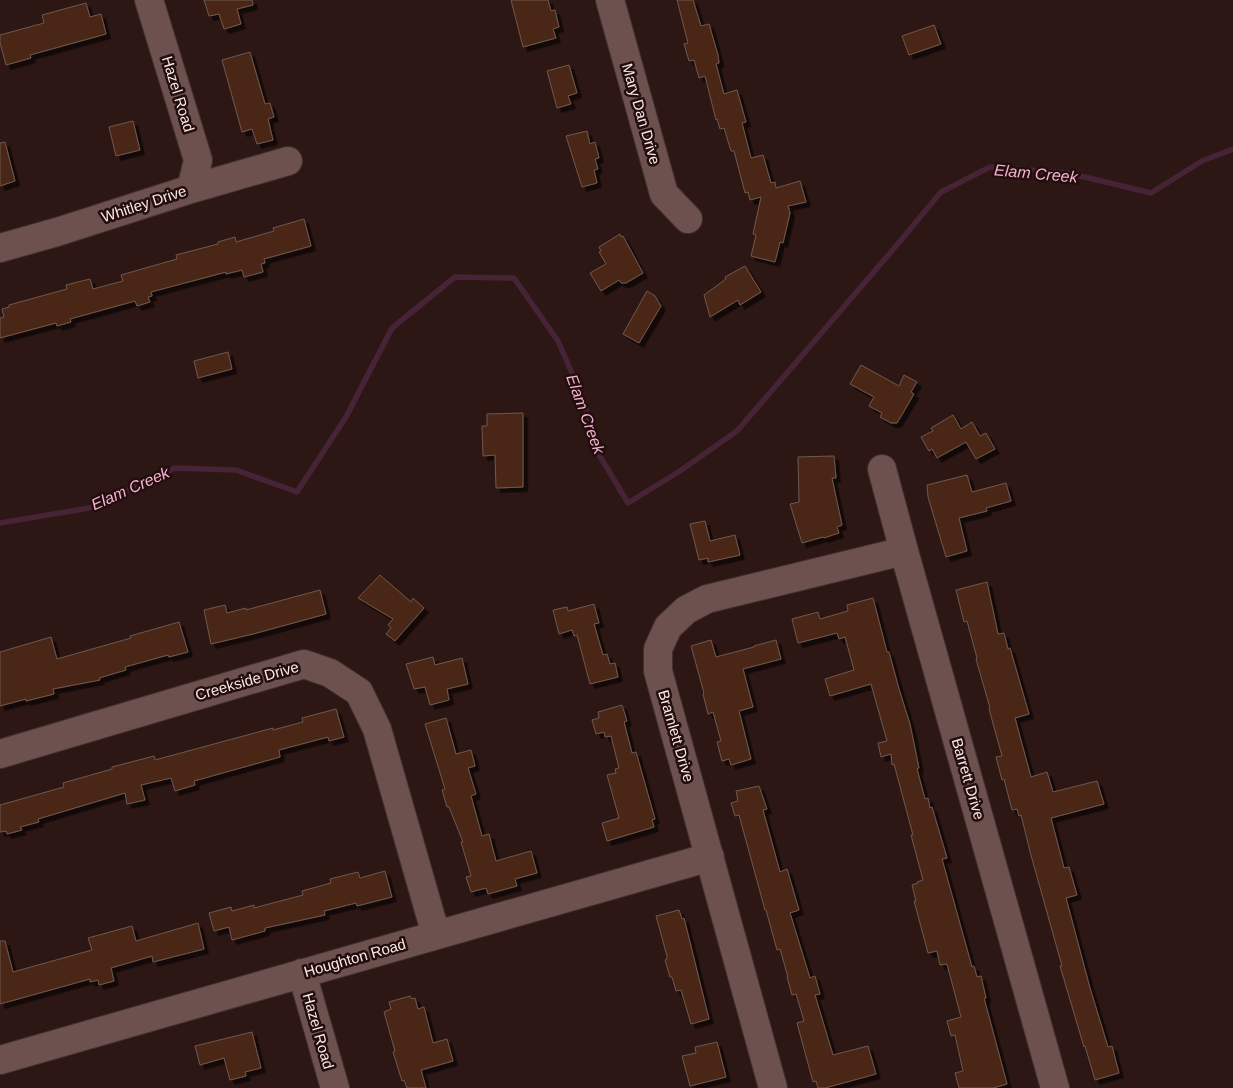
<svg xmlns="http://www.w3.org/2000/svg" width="1233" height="1088" viewBox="0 0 1233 1088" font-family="Helvetica,sans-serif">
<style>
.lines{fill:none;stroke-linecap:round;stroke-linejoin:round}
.stream{stroke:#462436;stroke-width:5.5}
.building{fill:#492716;stroke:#70584d;filter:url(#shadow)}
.minor-casing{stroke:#423131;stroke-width:30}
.minor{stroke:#6c514e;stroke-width:28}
.labels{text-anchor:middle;stroke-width:5;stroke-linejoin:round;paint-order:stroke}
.street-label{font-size:15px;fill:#fae9e7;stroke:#230e0d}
.water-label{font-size:16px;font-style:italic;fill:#f4b2d3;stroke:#230e0d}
</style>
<defs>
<filter id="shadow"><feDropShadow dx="4.5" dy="4.5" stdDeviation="0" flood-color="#0009"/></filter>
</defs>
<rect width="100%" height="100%" fill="#2d1715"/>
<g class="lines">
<!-- stream -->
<path class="stream" d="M 0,523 L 89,508 L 175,468 L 236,470 L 297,492 L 346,417 L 392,328 L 455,277 L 514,278 L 558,341 L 584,401 L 595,448 L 628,503 L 680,471 L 737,431 L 891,252 L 941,192 L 990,167 L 1068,173 L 1151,193 L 1202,161 L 1233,149"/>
</g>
<!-- building -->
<path class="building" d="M 204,0 L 252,0 L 253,5 L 237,9 L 241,24 L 224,29 L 219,14 L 209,16 Z
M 511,0 L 548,0 L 551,11 L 555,10 L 559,27 L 553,29 L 556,38 L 523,47 Z
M 677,0 L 693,0 L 701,26 L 709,24 L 718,55 L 719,63 L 716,64 L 724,94 L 737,90 L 746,122 L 742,123 L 751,158 L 763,155 L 771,183 L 775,182 L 776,188 L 800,181 L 806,202 L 788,206 L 790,213 L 783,243 L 780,242 L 775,262 L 751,256 L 756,235 L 753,234 L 761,197 L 750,200 L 748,192 L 745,193 L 734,151 L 731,151 L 724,128 L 720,129 L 717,119 L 716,120 L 705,76 L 699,78 L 694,60 L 689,61 L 684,44 L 688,43 Z
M 86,3 L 90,17 L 101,14 L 106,34 L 30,55 L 31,58 L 6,65 L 0,43 L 0,35 L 44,23 L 42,15 Z
M 934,25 L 941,44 L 909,55 L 902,36 Z
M 250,52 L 265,104 L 270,103 L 274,117 L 268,119 L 273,140 L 257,144 L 252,129 L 242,132 L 222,60 Z
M 569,65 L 577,93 L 568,96 L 571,104 L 557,108 L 547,71 Z
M 133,121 L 140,150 L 116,156 L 109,127 Z
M 587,131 L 590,144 L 595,142 L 599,158 L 595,159 L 598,169 L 594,170 L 597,183 L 582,187 L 566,136 Z
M 5,142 L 15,181 L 0,186 L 0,143 Z
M 304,219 L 311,246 L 264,259 L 265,263 L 261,264 L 263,272 L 244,277 L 242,270 L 226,274 L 226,272 L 151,292 L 152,296 L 148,297 L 150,302 L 137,306 L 135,301 L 70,319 L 71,322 L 57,326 L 56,323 L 0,338 L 0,318 L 4,317 L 2,309 L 9,307 L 9,305 L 67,289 L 66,285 L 90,279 L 93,289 L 123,281 L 121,275 L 177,259 L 176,255 L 218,244 L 218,242 L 235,237 L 236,242 L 274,231 L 273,228 Z
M 620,234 L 621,237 L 623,236 L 643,273 L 626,283 L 621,283 L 619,280 L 601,291 L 590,273 L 606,264 L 599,252 L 601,251 L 599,247 Z
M 745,266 L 761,292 L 740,305 L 738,300 L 710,317 L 704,295 L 726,279 L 725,277 Z
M 647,291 L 655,296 L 661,306 L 639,343 L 623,334 Z
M 228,352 L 232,369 L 198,378 L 194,361 Z
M 861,365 L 899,386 L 904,375 L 917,382 L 911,392 L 914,394 L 897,423 L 891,423 L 880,417 L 882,413 L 869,406 L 874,397 L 850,384 Z
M 523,413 L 523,487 L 496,488 L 495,455 L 483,456 L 482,426 L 487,426 L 487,414 Z
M 953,415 L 961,429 L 972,422 L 980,436 L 986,433 L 995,449 L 976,459 L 966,442 L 937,458 L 932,449 L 929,451 L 921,437 L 933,431 L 931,428 Z
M 834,456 L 836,478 L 832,478 L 842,525 L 837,527 L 839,533 L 824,538 L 823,537 L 802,543 L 790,504 L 799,502 L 798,457 Z
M 967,475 L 972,492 L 1006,483 L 1011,501 L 986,508 L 987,511 L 959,518 L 967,551 L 946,557 L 928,497 L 927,485 Z
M 705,521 L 710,541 L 735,535 L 740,555 L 708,562 L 708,558 L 699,560 L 690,524 Z
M 380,575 L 411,602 L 413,598 L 424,608 L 395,641 L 386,634 L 391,628 L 388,625 L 393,619 L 358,598 Z
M 987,582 L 998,634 L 1004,633 L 1008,649 L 1010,648 L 1029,714 L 1015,718 L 1031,777 L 1047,772 L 1053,792 L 1097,781 L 1104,804 L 1051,818 L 1064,868 L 1069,867 L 1077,895 L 1066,898 L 1090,988 L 1108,1047 L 1112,1046 L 1119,1073 L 1095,1080 L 1085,1046 L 1084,1047 L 1060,966 L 1062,966 L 1029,848 L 1029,847 L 1021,815 L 1019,816 L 1017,809 L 1012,810 L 1004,779 L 1002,780 L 996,757 L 1002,756 L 989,709 L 990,708 L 976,659 L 977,658 L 967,621 L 964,622 L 956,590 Z
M 320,590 L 326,614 L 253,634 L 211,644 L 204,610 L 225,605 L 227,613 L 246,608 L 246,610 Z
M 873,598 L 887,652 L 889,652 L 899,689 L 910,724 L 919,768 L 917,769 L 925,799 L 928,798 L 930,808 L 932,807 L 947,858 L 942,859 L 972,967 L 974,966 L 977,977 L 981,976 L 986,998 L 984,998 L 1007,1084 L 993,1088 L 959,1088 L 955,1073 L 963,1071 L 955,1035 L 951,1036 L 947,1021 L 961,1017 L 947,964 L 940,965 L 937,951 L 928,953 L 914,901 L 916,901 L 912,885 L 918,883 L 917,882 L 923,880 L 911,835 L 913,835 L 894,764 L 892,765 L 891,754 L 881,757 L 878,743 L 887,741 L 871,684 L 830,696 L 825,679 L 854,670 L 845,637 L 839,639 L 837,633 L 798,643 L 792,619 L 818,612 L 820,619 L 848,611 L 847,605 Z
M 594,604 L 599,623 L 594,624 L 603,655 L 607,654 L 610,664 L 615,663 L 618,677 L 590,684 L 577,635 L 574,636 L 572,630 L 559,634 L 553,610 L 567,607 L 568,611 Z
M 179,622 L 188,652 L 169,657 L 168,655 L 125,667 L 126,670 L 99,678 L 100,680 L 53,689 L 54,694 L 26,701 L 26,699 L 0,706 L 0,652 L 51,637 L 57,659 L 131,638 L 130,636 Z
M 711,640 L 716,657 L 754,647 L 754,646 L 776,640 L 781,659 L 743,669 L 753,707 L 739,711 L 751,759 L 731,765 L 729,759 L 722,761 L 717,742 L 721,741 L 713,712 L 708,714 L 703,694 L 704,693 L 691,646 Z
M 433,657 L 435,665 L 462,658 L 468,684 L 447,689 L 449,700 L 430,705 L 425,687 L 414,689 L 406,664 Z
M 622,705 L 627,721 L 624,722 L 632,753 L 636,752 L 655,819 L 652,820 L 654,827 L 607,841 L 602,823 L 619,818 L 607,775 L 616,773 L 615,769 L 619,768 L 611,736 L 605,737 L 604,732 L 596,734 L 592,720 L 599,718 L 598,712 Z
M 336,709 L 344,737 L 329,741 L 328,737 L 279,750 L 280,757 L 194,781 L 195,785 L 175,791 L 171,778 L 141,785 L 145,800 L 127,804 L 125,793 L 38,819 L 39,822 L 20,827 L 22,830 L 7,834 L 6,831 L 0,832 L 0,805 L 64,787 L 63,783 L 112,769 L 112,767 L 154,756 L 155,760 L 273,728 L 273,730 L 303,722 L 302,718 Z
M 446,718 L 456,754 L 471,750 L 475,766 L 468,768 L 476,794 L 471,796 L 482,836 L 489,834 L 496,861 L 531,851 L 537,873 L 515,879 L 517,886 L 488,894 L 486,888 L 471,892 L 466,877 L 471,876 L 461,842 L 463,842 L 449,807 L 447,807 L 442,790 L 445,789 L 425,724 Z
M 759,786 L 767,809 L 763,810 L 780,872 L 787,869 L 799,910 L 790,913 L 810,978 L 815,976 L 820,994 L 815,995 L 833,1055 L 868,1046 L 876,1074 L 825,1088 L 818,1088 L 816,1081 L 813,1082 L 797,1023 L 804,1021 L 796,994 L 792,995 L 787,977 L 788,977 L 780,949 L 777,950 L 766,910 L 765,910 L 739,815 L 735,816 L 731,803 L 738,801 L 736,791 Z
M 385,871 L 392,897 L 357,906 L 356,903 L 324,911 L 325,915 L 265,928 L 265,931 L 232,940 L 229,927 L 214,931 L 209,913 L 231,907 L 232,911 L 254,905 L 254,908 L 303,895 L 302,891 L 331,883 L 330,879 L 358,872 L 360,878 Z
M 679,910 L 682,919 L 684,918 L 709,1019 L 691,1024 L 681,990 L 676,991 L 672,977 L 670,977 L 665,960 L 667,959 L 667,956 L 656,916 Z
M 198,923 L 204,949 L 153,962 L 152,956 L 111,968 L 114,981 L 99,985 L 98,980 L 90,982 L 90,979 L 0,1004 L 0,941 L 5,941 L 13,972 L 92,950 L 88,938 L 132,926 L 136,941 Z
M 410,996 L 412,999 L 415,998 L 418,1009 L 424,1007 L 433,1043 L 447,1039 L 453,1061 L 421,1070 L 426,1088 L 407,1088 L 404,1080 L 402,1081 L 393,1052 L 395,1051 L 384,1012 L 391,1009 L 389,1002 Z
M 252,1032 L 261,1068 L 245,1072 L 246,1076 L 230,1080 L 224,1058 L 200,1065 L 195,1046 Z
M 717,1042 L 726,1077 L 690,1086 L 682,1056 L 696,1053 L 695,1047 Z"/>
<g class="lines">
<defs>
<path id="minor" d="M 149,0 L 198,160 L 191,189
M 610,0 L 664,194 L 688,219
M 0,248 L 57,232 L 191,189 L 288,161
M 882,469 L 904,551 L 1055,1088
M 0,754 L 304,664 L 330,673 L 359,692 L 377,729 L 436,935
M 302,973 L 335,1088
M 0,1060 L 710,857
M 773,1088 L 658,671 L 658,649 L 668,627 L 686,610 L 707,599 L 904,551"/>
</defs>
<!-- minor casing -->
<use href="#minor" class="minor-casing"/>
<!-- minor -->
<use href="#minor" class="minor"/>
</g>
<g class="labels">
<!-- street labels -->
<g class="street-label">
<text transform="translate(178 94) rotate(73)" y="5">Hazel Road</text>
<text transform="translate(641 114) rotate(74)" y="5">Mary Dan Drive</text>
<text transform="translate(144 204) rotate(-18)" y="5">Whitley Drive</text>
<text transform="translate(247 681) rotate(-16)" y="5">Creekside Drive</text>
<text transform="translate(676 736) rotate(74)" y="5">Bramlett Drive</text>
<text transform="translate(968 779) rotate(74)" y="5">Barrett Drive</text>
<text transform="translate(355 958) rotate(-16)" y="5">Houghton Road</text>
<text transform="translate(318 1031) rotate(74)" y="5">Hazel Road</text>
</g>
<!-- water labels -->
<g class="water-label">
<text transform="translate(1036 173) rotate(5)" y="6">Elam Creek</text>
<text transform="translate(586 414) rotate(70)" y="6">Elam Creek</text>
<text transform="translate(130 488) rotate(-24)" y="6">Elam Creek</text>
</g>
</g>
</svg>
